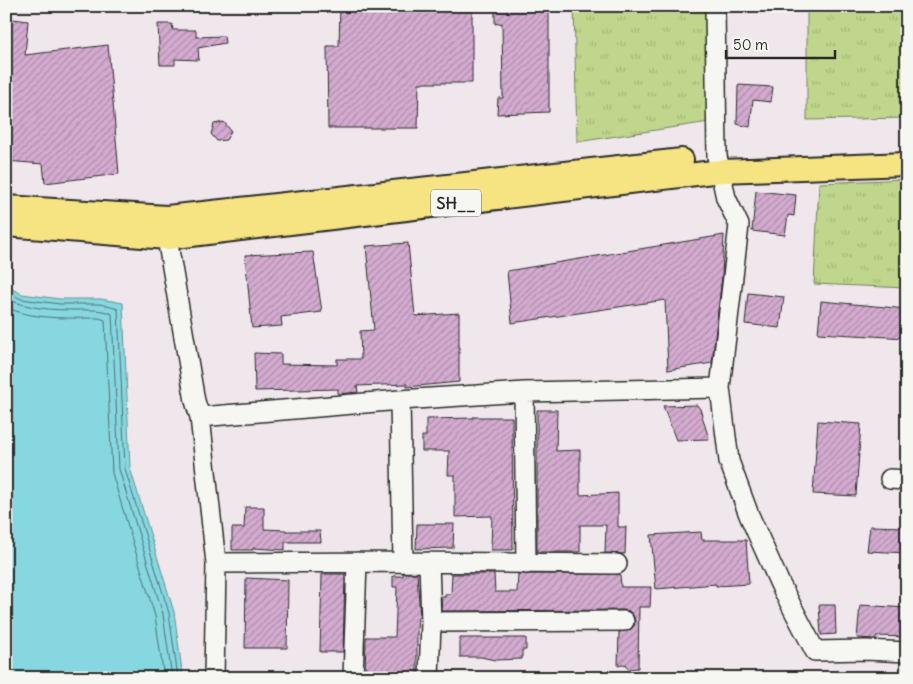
<svg xmlns="http://www.w3.org/2000/svg" width="913" height="684" viewBox="0 0 913 684" font-family="Delius,sans-serif">
<style>
.park{fill:url(#park-tufts);stroke:#75805c}
.water{fill:#86d7e0;stroke:#629298}
.lines{fill:none;stroke-linecap:round;stroke-linejoin:round}
.shore{stroke:#4f7073;stroke-width:1}
.building{fill:url(#building-hatch);stroke:#2b2b2b}
.minor-casing{stroke:#2b2b2b;stroke-width:22}
.major-casing{stroke:#2b2b2b;stroke-width:26}
.minor{stroke:#f6f6f2;stroke-width:19}
.major{stroke:#f6e381;stroke-width:22}
.labels{text-anchor:middle;stroke-width:5;stroke-linejoin:round;paint-order:stroke}
.shield{fill:#f6f6f2;stroke:#686867;stroke-width:1}
.shield-label{font-size:16px;font-weight:bold;fill:#2b2b2b}
</style>
<defs>
<pattern id="park-tufts" width="24" height="20" patternUnits="userSpaceOnUse" patternTransform="scale(1.25)"><rect width="24" height="20" fill="#bfd68c"/><path d="M3 7l-1-3M5 7V3M7 7l1-3M15 17l-1-3M17 17v-4M19 17l1-3" fill="none" stroke="#a4b879"/></pattern>
<pattern id="building-hatch" width="6" height="6" patternUnits="userSpaceOnUse" patternTransform="scale(1.25)"><rect width="6" height="6" fill="#d4abd0"/><path d="M-1 1l2-2M0 6l6-6M5 7l2-2" fill="none" stroke="#ac8ba9"/></pattern>
</defs>
<rect width="100%" height="100%" fill="#efe7eb"/>
<filter id="ink" filterUnits="userSpaceOnUse"><feTurbulence type="fractalNoise" baseFrequency=".02" numOctaves="2"/><feDisplacementMap in="SourceGraphic" scale="10" xChannelSelector="R" yChannelSelector="G"/><feConvolveMatrix kernelMatrix="1 2 1 2 8 2 1 2 1" color-interpolation-filters="sRGB"/></filter>
<g filter="url(#ink)">
<!-- park -->
<path class="park" d="M 574,6 L 705,6 L 709,122 L 577,142 Z
M 807,6 L 907,6 L 907,118 L 807,120 Z
M 907,179 L 907,288 L 814,284 L 819,183 Z"/>
<!-- water -->
<path class="water" d="M 6,286 L 22,294 L 60,299 L 101,299 L 123,303 L 130,468 L 174,612 L 183,678 L 6,678 Z"/>
<g class="lines">
<!-- shore -->
<path class="shore" d="M 6,291 L 21,299 L 60,304 L 100,304 L 118,309 L 125,469 L 169,613 L 178,678
M 6,298 C 27,309 53,310 77,310 C 88,310 102,309 112,314 L 119,469 L 163,614 L 172,678
M 6,307 C 31,320 71,318 99,318 L 105,320 L 112,473 L 155,616 L 164,678"/>
</g>
<!-- building -->
<path class="building" d="M 340,6 L 472,6 L 472,83 L 419,83 L 418,128 L 328,128 L 327,46 L 339,46 Z
M 495,6 L 549,6 L 549,112 L 497,114 L 498,98 L 503,98 L 502,23 L 495,24 Z
M 6,18 L 28,21 L 25,55 L 108,45 L 119,174 L 45,183 L 43,164 L 6,161 Z
M 158,24 L 172,24 L 173,30 L 196,30 L 196,37 L 224,36 L 225,43 L 198,48 L 199,60 L 175,59 L 175,65 L 160,65 Z
M 738,85 L 773,87 L 771,102 L 753,100 L 750,127 L 737,124 Z
M 224,122 L 231,131 L 226,140 L 217,141 L 211,134 L 214,124 Z
M 756,191 L 796,195 L 794,216 L 788,215 L 785,235 L 752,231 Z
M 724,235 L 722,276 L 712,363 L 668,370 L 665,300 L 512,323 L 507,271 Z
M 408,243 L 415,316 L 459,313 L 459,382 L 407,387 L 407,384 L 357,386 L 358,392 L 338,394 L 338,389 L 255,391 L 254,353 L 281,354 L 281,364 L 337,365 L 337,359 L 361,359 L 360,331 L 374,330 L 366,246 Z
M 313,252 L 322,312 L 281,317 L 282,326 L 252,328 L 245,255 Z
M 748,293 L 784,297 L 780,328 L 745,324 Z
M 821,301 L 907,309 L 907,338 L 818,333 Z
M 697,405 L 700,409 L 709,439 L 676,440 L 663,406 Z
M 537,410 L 557,410 L 556,451 L 580,450 L 580,495 L 618,493 L 618,527 L 626,527 L 625,554 L 605,553 L 606,525 L 580,525 L 580,552 L 537,552 Z
M 473,417 L 512,417 L 513,550 L 491,550 L 492,516 L 455,517 L 455,475 L 448,475 L 449,451 L 422,451 L 422,436 L 426,436 L 426,419 L 473,418 Z
M 818,421 L 861,424 L 856,496 L 813,494 Z
M 245,507 L 264,507 L 264,529 L 286,530 L 286,531 L 320,531 L 321,542 L 285,542 L 285,550 L 253,548 L 253,550 L 232,550 L 232,528 L 244,528 Z
M 417,524 L 454,524 L 453,548 L 416,549 Z
M 870,526 L 907,527 L 907,553 L 867,551 Z
M 701,532 L 702,540 L 746,540 L 749,584 L 716,586 L 716,584 L 656,589 L 651,535 Z
M 403,573 L 417,573 L 420,617 L 418,617 L 417,630 L 417,675 L 365,676 L 366,637 L 395,637 L 397,587 L 393,587 L 393,576 L 403,576 Z
M 322,574 L 345,574 L 343,652 L 320,652 Z
M 452,574 L 494,574 L 495,592 L 517,592 L 518,574 L 620,574 L 621,587 L 651,587 L 650,607 L 639,607 L 638,668 L 628,669 L 626,664 L 618,666 L 619,632 L 630,630 L 634,626 L 635,621 L 633,615 L 629,611 L 624,610 L 442,611 L 441,597 L 445,597 L 445,594 L 451,594 Z
M 246,578 L 288,580 L 287,648 L 245,648 Z
M 819,605 L 835,605 L 836,634 L 821,635 Z
M 860,605 L 907,608 L 907,637 L 876,636 L 876,639 L 857,638 Z
M 460,638 L 526,638 L 526,650 L 522,650 L 522,659 L 495,660 L 481,657 L 460,657 Z"/>
<g class="lines">
<defs>
<path id="minor" d="M 715,6 L 717,156 L 726,198 L 739,225 L 720,388 L 729,461 L 749,515 L 780,584 L 815,651 L 866,650 L 907,652
M 167,223 L 167,238 L 195,401 L 200,417 L 400,400 L 524,392 L 720,388
M 524,392 L 526,564
M 200,417 L 216,563
M 890,479 L 907,480
M 403,562 L 617,564
M 429,562 L 431,622 L 429,678
M 431,622 L 624,621
M 214,678 L 216,563 L 403,562 L 400,400
M 353,678 L 357,562"/>
<path id="major" d="M 6,207 L 167,217 L 682,160
M 6,225 L 167,238 L 721,171 L 907,164"/>
</defs>
<!-- minor casing -->
<use href="#minor" class="minor-casing"/>
<!-- major casing -->
<use href="#major" class="major-casing"/>
<!-- minor -->
<use href="#minor" class="minor"/>
<!-- major -->
<use href="#major" class="major"/>
</g>
</g>
<g class="labels">
<!-- shield labels -->
<rect class="shield" x="431" y="189.5" width="50" height="27" rx="4"/>
<g class="shield-label">
<text x="456" y="209">SH__</text>
</g>
</g>
<!-- margin -->
<rect width="913" height="684" fill="none" stroke="#f6f6f2" stroke-width="25"/>
<rect x="12" y="12" width="888" height="659" fill="none" stroke="#2b2b2b" stroke-width="2" filter="url(#ink)"/>
<!-- scale -->
<path d="M726 50v8h109v-8" fill="none" stroke="#2b2b2b" stroke-width="2.5"/>
<text x="733" y="50" font-size="15" fill="#2b2b2b" stroke="#f6f6f2" stroke-width="4" paint-order="stroke">50 m</text>
</svg>
